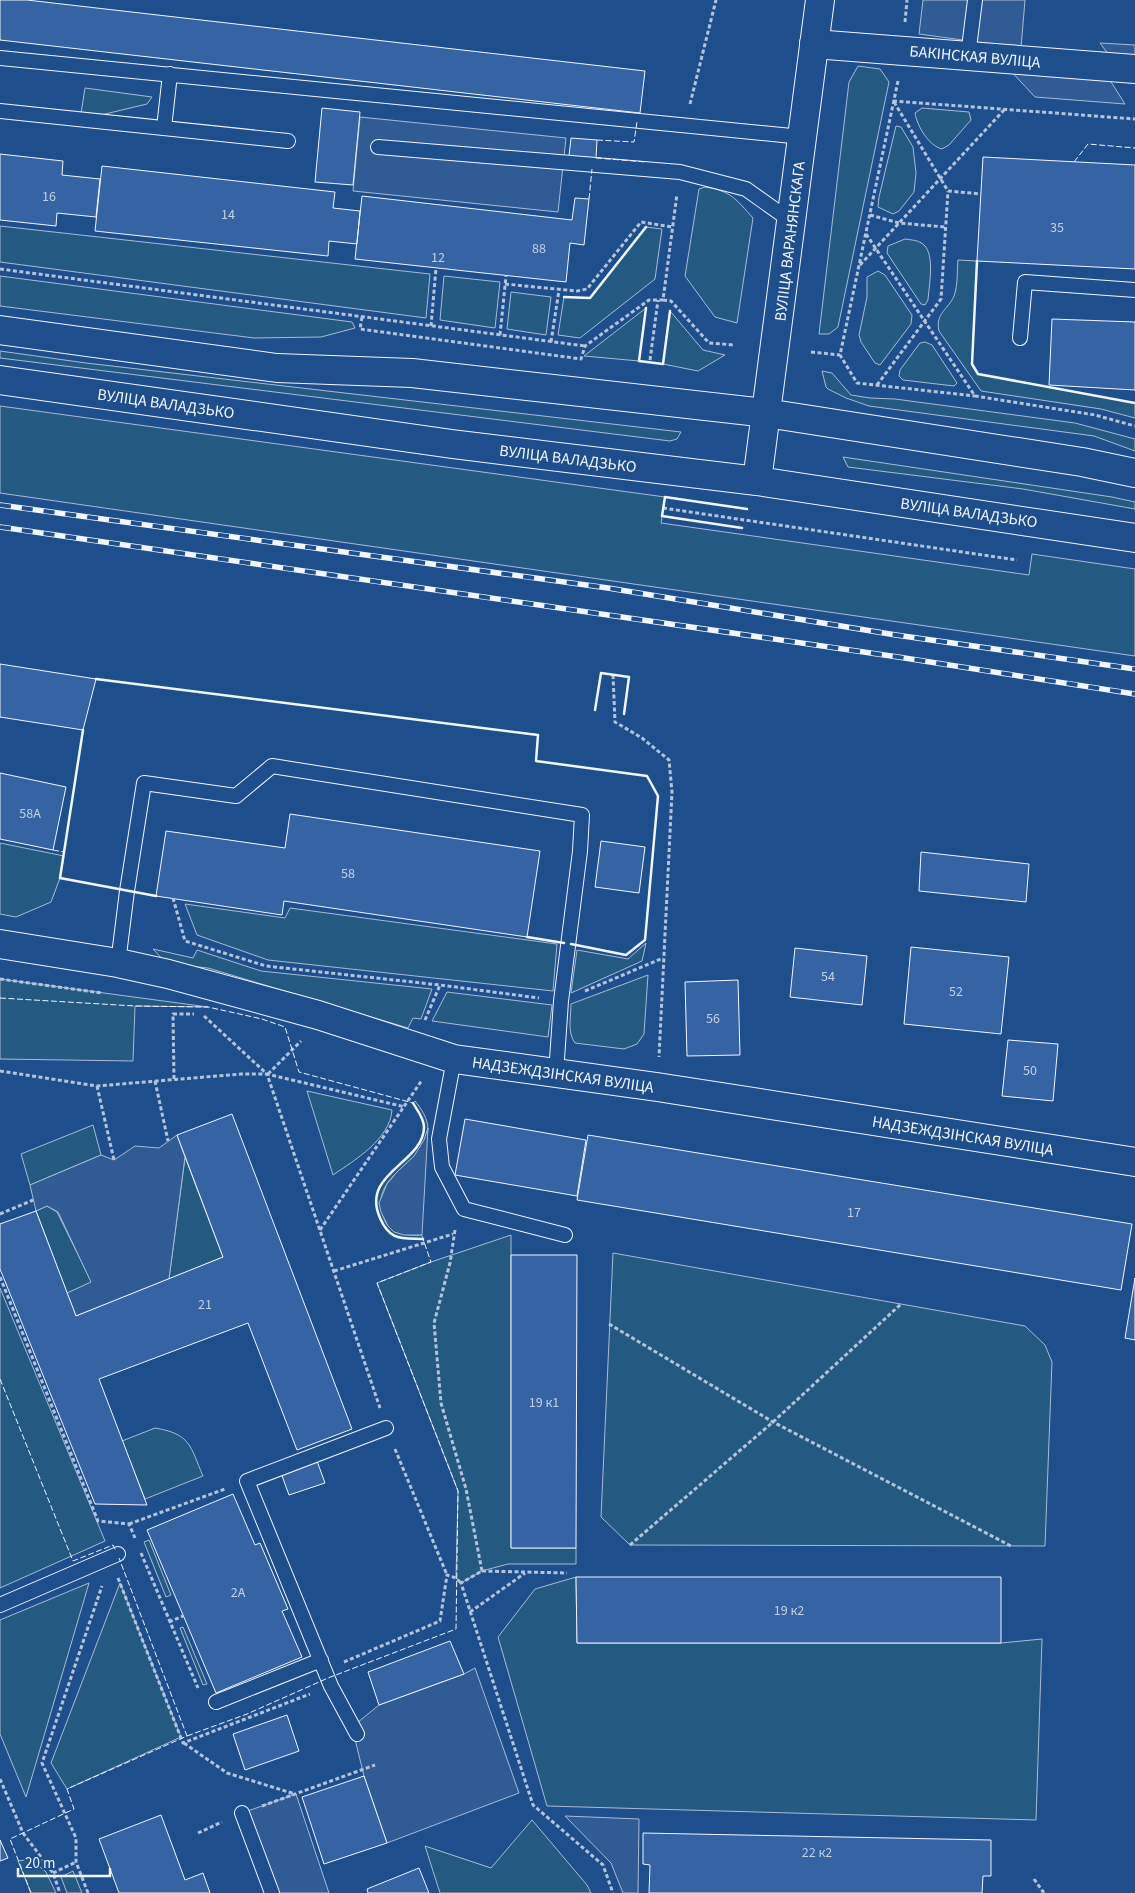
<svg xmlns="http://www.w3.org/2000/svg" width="1135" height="1893" viewBox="0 0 1135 1893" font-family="'Source Sans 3',sans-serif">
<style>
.green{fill:#245a82;stroke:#a8bbd7}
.parking{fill:#305b95;stroke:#a8bbd7}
.building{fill:#3563a3;stroke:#f2f6ff}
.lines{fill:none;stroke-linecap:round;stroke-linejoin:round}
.service-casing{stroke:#f2f6ff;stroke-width:16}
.minor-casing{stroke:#f2f6ff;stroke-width:30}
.secondary-casing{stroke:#f2f6ff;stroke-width:30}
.path{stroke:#b3c4dc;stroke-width:3;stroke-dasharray:4 2.5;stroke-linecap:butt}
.service{stroke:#1f4e8c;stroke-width:14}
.minor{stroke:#1f4e8c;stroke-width:28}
.secondary{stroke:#1f4e8c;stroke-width:28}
.rail-casing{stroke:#f2f6ff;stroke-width:5.5}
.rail{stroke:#1f4e8c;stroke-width:4;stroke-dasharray:11;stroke-linecap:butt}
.fence{stroke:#f2f6ff;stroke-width:1;stroke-dasharray:6 2.5;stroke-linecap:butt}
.wall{stroke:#f2f6ff;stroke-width:2.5}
.labels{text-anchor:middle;stroke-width:4;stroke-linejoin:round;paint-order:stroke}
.number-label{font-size:14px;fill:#c3d1e8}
.street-label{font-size:16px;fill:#f2f6ff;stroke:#1f4e8c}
</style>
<rect width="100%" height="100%" fill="#1f4e8c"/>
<!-- green -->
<path class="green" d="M 858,66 L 880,69 L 889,82 L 838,327 L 829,334 L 819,334 L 849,82 Z
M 85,88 L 152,97 L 147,104 L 80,120 Z
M 922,108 L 969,112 L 971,120 L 949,145 L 942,149 C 929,146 917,126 915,113 Z
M 896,126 L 901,127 L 913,147 L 916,173 L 914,192 L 899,211 L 893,214 L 878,207 L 879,197 Z
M 705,187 C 731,191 736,199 753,218 L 737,323 L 715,317 L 685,276 L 699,189 Z
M 0,226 L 430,274 L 426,318 L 0,262 Z
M 646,227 L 662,229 L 655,279 L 580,338 L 558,335 L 564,297 L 590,298 Z
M 905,239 C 911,240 919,240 924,245 C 935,255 929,286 928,300 L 925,305 L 921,304 L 887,253 L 888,246 Z
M 958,260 L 977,261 L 972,364 L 978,374 L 1135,403 L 1135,418 L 1101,409 L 981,391 L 939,331 C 935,313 948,310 954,296 C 958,286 957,270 958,260 Z
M 878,271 L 885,275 L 912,315 L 911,324 L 880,365 L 875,363 L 861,342 L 859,335 L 867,297 L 867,277 Z
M 0,276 L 352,322 L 355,328 L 321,337 L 254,338 L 0,306 Z
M 444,276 L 500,282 L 495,328 L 440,320 Z
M 511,292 L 551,297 L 546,335 L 507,329 Z
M 646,308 L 639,361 L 584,356 Z
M 670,311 L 703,350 L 725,355 L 698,371 L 663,364 Z
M 925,342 L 932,345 L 957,383 L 954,386 L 903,380 L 899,376 L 900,370 L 920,343 Z
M 0,351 L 86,363 L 681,432 L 677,439 L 670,441 L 0,358 Z
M 822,371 L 832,373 L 851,395 L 870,398 L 895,399 L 1075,423 L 1135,439 L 1135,451 L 1094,436 L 869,406 L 846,398 L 828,389 L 826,387 Z
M 0,406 L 665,497 L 661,523 L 1029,575 L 1032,554 L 1135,569 L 1135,656 L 0,493 Z
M 843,457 L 1112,497 L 1135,502 L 1135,509 L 1023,489 L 848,467 Z
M 0,843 L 64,856 L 60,878 L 51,902 L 16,917 L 0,914 Z
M 185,904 L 285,918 L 290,908 L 557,944 L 553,991 L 268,960 L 197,935 Z
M 646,943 L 642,961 L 571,993 L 577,950 L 628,959 Z
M 153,949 L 193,958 L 197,950 L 261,971 L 432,989 L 421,1019 L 413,1018 L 408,1028 L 208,968 L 167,964 Z
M 648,975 L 644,1034 L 637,1044 L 624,1049 L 575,1043 C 567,1032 571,1017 571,1004 Z
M 0,979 L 208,1007 L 135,1006 L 133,1061 L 0,1059 Z
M 447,992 L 552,1005 L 548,1037 L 432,1021 Z
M 307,1091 L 392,1110 C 390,1139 355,1160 333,1175 Z
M 415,1101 C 421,1108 428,1119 428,1129 C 426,1165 364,1175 385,1221 C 392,1235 408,1236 422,1235 L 423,1239 C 401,1238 390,1241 380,1218 C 360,1173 424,1163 424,1127 C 424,1118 417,1110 413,1103 Z
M 93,1125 L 101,1155 L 30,1185 L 21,1154 Z
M 185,1157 L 223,1257 L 169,1279 Z
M 47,1206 L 57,1212 L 92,1283 L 67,1293 L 36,1211 Z
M 511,1235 L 511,1548 L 576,1548 L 576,1564 L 508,1564 L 482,1571 L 461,1583 L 456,1578 L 458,1491 L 377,1283 L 431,1262 Z
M 613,1253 L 1025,1326 L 1045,1345 L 1052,1362 L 1045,1546 L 630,1545 L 601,1517 Z
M 0,1288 L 105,1541 L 0,1588 Z
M 155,1428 C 191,1434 190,1446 203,1476 L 145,1499 L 122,1441 Z
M 149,1540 L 171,1595 L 166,1597 L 144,1542 Z
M 576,1577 L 577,1643 L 1001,1643 L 1042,1639 L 1036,1820 L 547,1806 L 498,1637 L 535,1589 Z
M 89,1583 L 26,1797 L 0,1734 L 0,1620 Z
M 120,1583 L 181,1737 L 67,1789 L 51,1763 Z
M 183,1627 L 207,1684 L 203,1685 L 180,1628 Z
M 532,1820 L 587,1885 L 591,1893 L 440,1893 L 425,1846 L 491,1868 Z
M 31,1859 L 46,1872 L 56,1893 L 31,1893 L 18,1861 Z
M 73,1871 L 82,1893 L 67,1893 L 61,1877 Z"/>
<!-- parking -->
<path class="parking" d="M 923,0 L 1025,0 L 1021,48 L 919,34 Z
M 1100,43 L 1135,45 L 1135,70 L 1119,69 Z
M 1008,68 L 1108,77 L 1125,104 L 1035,97 Z
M 360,117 L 566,138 L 558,212 L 353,191 Z
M 428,1128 L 422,1235 L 404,1235 L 394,1232 L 388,1226 L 381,1212 L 379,1203 L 387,1184 L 397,1172 L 414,1156 L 424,1140 Z
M 177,1135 L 185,1157 L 169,1279 L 76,1316 L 67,1293 L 91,1282 L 58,1212 L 47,1206 L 36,1211 L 30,1185 L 101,1155 L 114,1160 L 135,1146 L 159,1148 Z
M 475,1668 L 519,1793 L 387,1843 L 364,1776 L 352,1727 L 379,1705 L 464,1674 Z
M 296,1794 L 329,1893 L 272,1893 L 242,1813 Z
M 565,1816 L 639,1819 L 638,1893 L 623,1893 L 611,1863 Z"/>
<!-- building -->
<path class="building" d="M 0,0 L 27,0 L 645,71 L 640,113 L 0,40 Z
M 322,108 L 360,112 L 353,185 L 315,182 Z
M 571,138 L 597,140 L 596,158 L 569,156 Z
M 0,154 L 63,161 L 62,175 L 100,179 L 96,217 L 57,213 L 56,226 L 0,220 Z
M 983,157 L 1135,165 L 1135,269 L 977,261 Z
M 102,166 L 335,192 L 333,208 L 360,211 L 357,244 L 329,241 L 328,256 L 95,231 Z
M 362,196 L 572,220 L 575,198 L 589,199 L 584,245 L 570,243 L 566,282 L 355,259 Z
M 1052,319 L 1135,322 L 1135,390 L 1049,385 Z
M 0,664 L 96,679 L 83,730 L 0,717 Z
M 0,773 L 66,787 L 53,850 L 0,839 Z
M 290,814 L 540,851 L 527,937 L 284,901 L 282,915 L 156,896 L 166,831 L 285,848 Z
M 601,841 L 645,847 L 639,893 L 595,887 Z
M 921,852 L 1029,864 L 1026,902 L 919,891 Z
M 911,947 L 1009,957 L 1001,1034 L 904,1024 Z
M 795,948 L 867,956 L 862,1005 L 790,997 Z
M 738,980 L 740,1055 L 687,1056 L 685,982 Z
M 1008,1040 L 1058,1044 L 1053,1101 L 1002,1096 Z
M 232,1114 L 352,1429 L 297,1450 L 248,1323 L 99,1379 L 147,1505 L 95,1504 L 0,1269 L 0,1224 L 36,1211 L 76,1316 L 223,1257 L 177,1135 Z
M 465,1119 L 586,1140 L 577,1196 L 455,1175 Z
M 588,1135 L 1132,1224 L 1121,1290 L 577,1200 Z
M 511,1255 L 577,1255 L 576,1548 L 511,1548 Z
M 1135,1278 L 1135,1340 L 1125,1338 Z
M 317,1461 L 325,1483 L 289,1495 L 281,1473 Z
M 233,1494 L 255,1545 L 260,1543 L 288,1609 L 282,1611 L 302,1657 L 216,1693 L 147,1530 Z
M 576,1577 L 1001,1577 L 1001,1643 L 577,1643 Z
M 450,1641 L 464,1674 L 379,1705 L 368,1672 Z
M 287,1715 L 299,1751 L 245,1770 L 233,1734 Z
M 364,1776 L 387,1843 L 324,1864 L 302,1797 Z
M 161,1815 L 185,1880 L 203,1873 L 210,1893 L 119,1893 L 99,1839 Z
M 643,1833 L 991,1840 L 991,1876 L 983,1876 L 982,1893 L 649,1893 L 650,1865 L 643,1864 Z
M 0,1840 L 8,1858 L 0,1861 Z
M 419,1868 L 429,1893 L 368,1893 L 367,1889 Z"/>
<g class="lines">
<defs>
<path id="service" d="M 968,56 L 975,0
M 0,58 L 802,137
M 0,111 L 288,141
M 164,128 L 170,74
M 378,147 L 680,172 L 746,189 L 791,221
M 1020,338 L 1025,282 L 1135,290
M 118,963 L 127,891 L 144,783 L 236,796 L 272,766 L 582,815 L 580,851 L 561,1001 L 556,1074
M 454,1059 L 439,1139 L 442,1167 L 464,1209 L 565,1235
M 0,1605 L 118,1554
M 216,1702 L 321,1660
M 357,1734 L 331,1686 L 247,1481 L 386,1428
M 242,1813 L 272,1893"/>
<path id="minor" d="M 814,44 L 1135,69
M 0,944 L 118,963 L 168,974 L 318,1015 L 454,1059 L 657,1087 L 1135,1162"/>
<path id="secondary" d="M 0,330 L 277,368 L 412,373 L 766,413 L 1082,462 L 1135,473
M 0,380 L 452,444 L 757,481 L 1135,538
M 757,481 L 820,0"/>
</defs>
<!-- service casing -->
<use href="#service" class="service-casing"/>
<!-- minor casing -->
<use href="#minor" class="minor-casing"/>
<!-- secondary casing -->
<use href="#secondary" class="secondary-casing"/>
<!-- path -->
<path class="path" d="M 905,22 L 907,0
M 898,81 L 840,355 L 857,383 L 975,396
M 893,101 L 1135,119
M 894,102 L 948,191 L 981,194
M 690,104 L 716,0
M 870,215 L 899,223 L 945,227
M 866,234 L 975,396 L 1095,415 L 1135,426
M 860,265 L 1004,110
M 0,269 L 585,346
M 505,284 L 577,291 L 587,289 L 641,222 L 672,227
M 663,300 L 671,301 L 709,343 L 734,345
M 362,317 L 360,329 L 581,359 L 585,346 L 649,300 L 663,300 L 677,194
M 431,326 L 436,268
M 500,335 L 506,276
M 551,342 L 559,290
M 811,352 L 840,355
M 650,360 L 658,300
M 877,385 L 941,299 L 948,191
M 663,508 L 1017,560
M 613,675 L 615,722 L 642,738 L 669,760 L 672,792 L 659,1057
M 173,898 L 185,941 L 266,966 L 440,985 L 539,998
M 0,979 L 102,993
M 585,991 L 663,958
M 204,1016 L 267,1074 L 405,1107
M 425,1020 L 440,985
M 0,1071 L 97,1086 L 241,1074 L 267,1074 L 380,1408
M 268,1074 L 301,1041
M 174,1079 L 173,1014 L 194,1014
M 155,1081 L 168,1141
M 97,1086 L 114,1160
M 0,1214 L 33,1200
M 320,1230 L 422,1080
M 455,1230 L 450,1263 L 434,1323 L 441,1403 L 466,1489 L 482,1571 L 461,1583 L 533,1805 L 603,1865 L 613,1893
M 334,1271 L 453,1234
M 0,1277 L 98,1521 L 129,1524 L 135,1538
M 609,1324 L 773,1422 L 1011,1546
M 395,1449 L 447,1575
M 129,1524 L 225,1489
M 630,1545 L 773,1422 L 901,1304
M 141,1553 L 198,1688
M 482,1571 L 567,1573
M 118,1578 L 183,1743 L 310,1694
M 470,1612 L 525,1573
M 169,1622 L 183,1616
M 344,1662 L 440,1621 L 447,1575 L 456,1578 L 461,1583
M 184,1743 L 227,1773 L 295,1794
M 0,1779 L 23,1833 L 53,1873 L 60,1893
M 262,1806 L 375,1765
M 198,1833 L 222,1822
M 53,1873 L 76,1862
M 1034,1879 L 1044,1893
M 88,1893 L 76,1862 L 76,1838 L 42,1763 L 102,1586"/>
<!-- service -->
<use href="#service" class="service"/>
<!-- minor -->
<use href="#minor" class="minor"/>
<!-- secondary -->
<use href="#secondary" class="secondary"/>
<defs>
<path id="rail" d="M 0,505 L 608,588 L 896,635 L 1135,669
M 0,527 L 898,657 L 1135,694"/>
</defs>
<!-- rail casing -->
<use href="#rail" class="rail-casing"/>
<!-- rail -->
<use href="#rail" class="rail"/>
<!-- fence -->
<path class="fence" d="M 597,140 L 634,142 L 637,122
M 596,158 L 646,162
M 1074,162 L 1088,144 L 1135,148
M 589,199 L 592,169
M 53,850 L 64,852
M 0,998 L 135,1006 L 208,1007 L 262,1019 L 285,1027 L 299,1072 L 413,1103
M 0,1379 L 73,1561 L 113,1545 L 116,1551
M 187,1736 L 247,1714 L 328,1678 L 456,1629 L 458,1491 L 377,1283 L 431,1262 L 423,1239
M 31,1893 L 10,1839 L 74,1809 L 67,1789 L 187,1736 L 119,1558"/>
<!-- wall -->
<path class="wall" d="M 977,261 L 972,364 L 978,374 L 1135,403
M 564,297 L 590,298 L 646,227
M 646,308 L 639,361 L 663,364 L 670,311
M 742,528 L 662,516 L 665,497 L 747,509
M 96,679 L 538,735 L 536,761 L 647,776 L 658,796 L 645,940 L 626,955 L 571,944
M 595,710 L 601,673 L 629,677 L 624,714
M 83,730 L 60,878 L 156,896
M 527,937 L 564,943
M 413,1103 C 417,1110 424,1118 424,1127 C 424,1163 360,1173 380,1218 C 390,1241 401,1238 423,1239"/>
</g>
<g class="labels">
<!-- number labels -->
<g class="number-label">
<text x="49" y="201">16</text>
<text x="228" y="219">14</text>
<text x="1057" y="232">35</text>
<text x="539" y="253">88</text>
<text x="438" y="262">12</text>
<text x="30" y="818">58А</text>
<text x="348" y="878">58</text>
<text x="828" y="981">54</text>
<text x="956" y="996">52</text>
<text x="713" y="1023">56</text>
<text x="1030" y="1075">50</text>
<text x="854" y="1217">17</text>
<text x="205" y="1309">21</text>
<text x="544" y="1407">19 к1</text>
<text x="238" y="1597">2А</text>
<text x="789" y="1615">19 к2</text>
<text x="817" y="1857">22 к2</text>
</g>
<!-- street labels -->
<g class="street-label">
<text transform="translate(975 56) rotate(5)" y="6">БАКІНСКАЯ ВУЛІЦА</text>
<text transform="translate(789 241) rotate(-83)" y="6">ВУЛІЦА ВАРАНЯНСКАГА</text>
<text transform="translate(166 403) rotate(8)" y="6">ВУЛІЦА ВАЛАДЗЬКО</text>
<text transform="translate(568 458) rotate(7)" y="6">ВУЛІЦА ВАЛАДЗЬКО</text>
<text transform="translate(969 512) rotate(8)" y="6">ВУЛІЦА ВАЛАДЗЬКО</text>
<text transform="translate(563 1074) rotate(8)" y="6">НАДЗЕЖДЗІНСКАЯ ВУЛІЦА</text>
<text transform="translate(963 1135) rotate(9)" y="6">НАДЗЕЖДЗІНСКАЯ ВУЛІЦА</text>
</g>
</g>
<!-- scale -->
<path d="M18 1868v8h92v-8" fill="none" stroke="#f2f6ff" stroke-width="2.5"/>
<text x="25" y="1868" font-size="15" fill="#f2f6ff" stroke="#1f4e8c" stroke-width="4" paint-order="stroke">20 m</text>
</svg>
